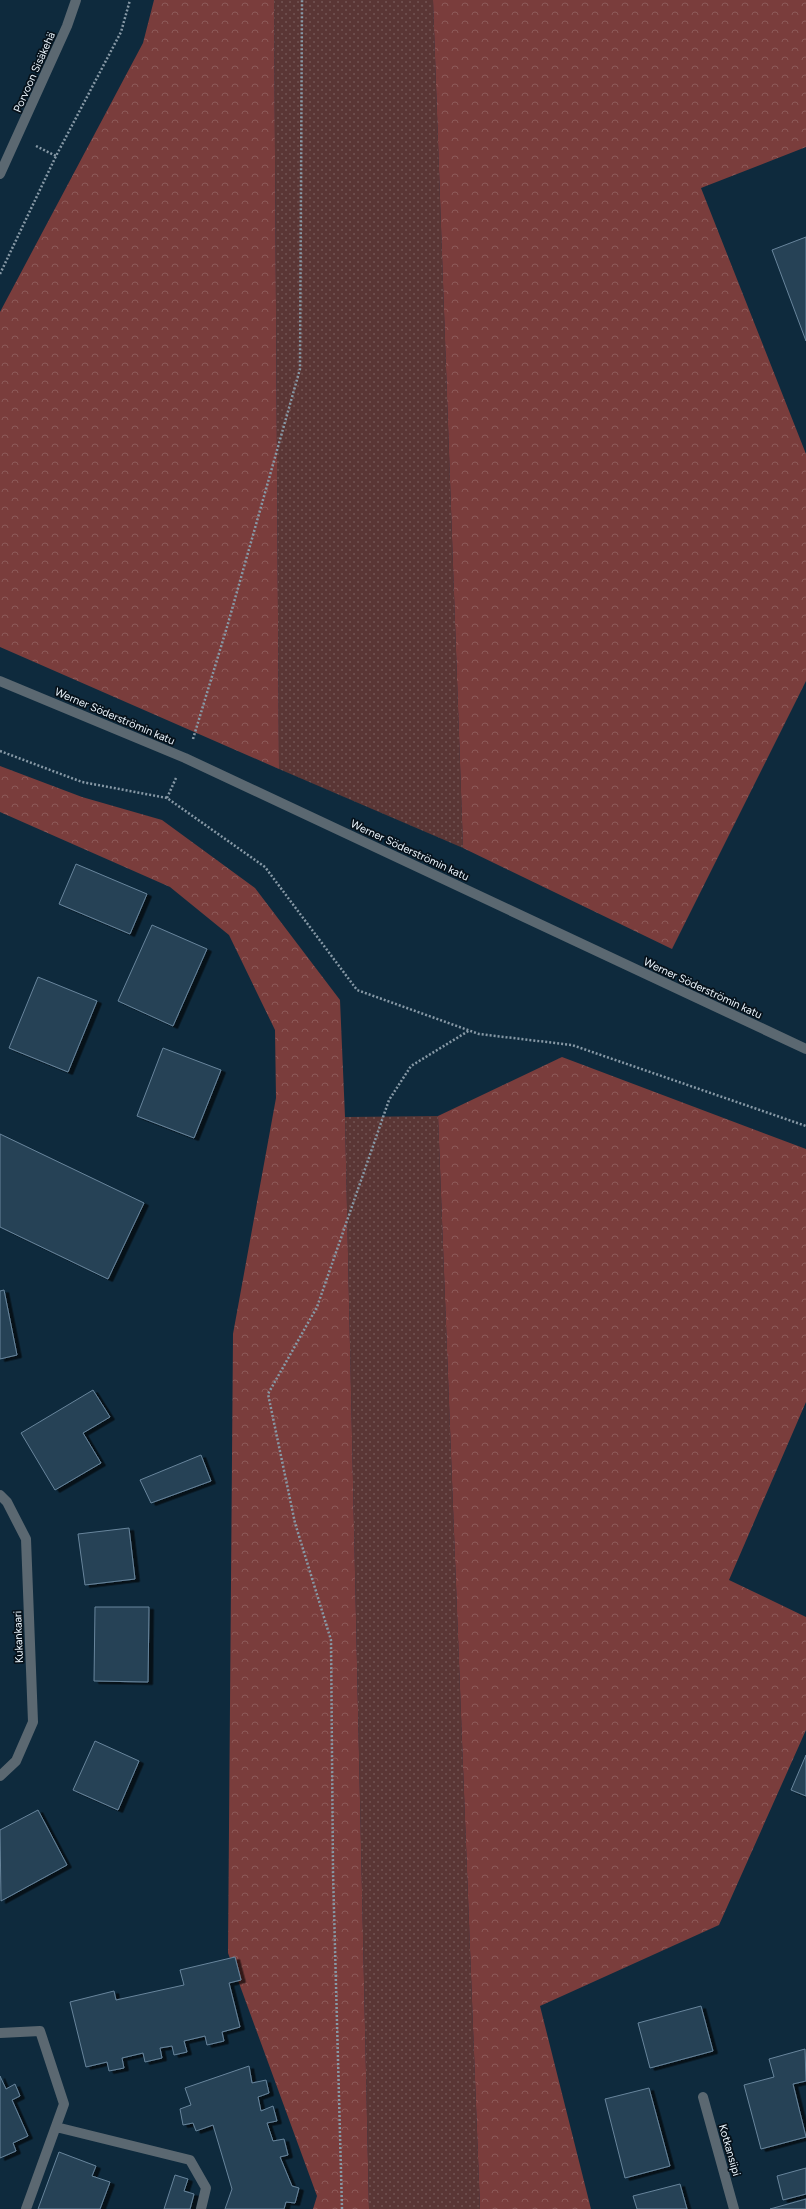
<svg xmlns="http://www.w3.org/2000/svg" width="806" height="2209" viewBox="0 0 806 2209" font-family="Figtree,sans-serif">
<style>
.grass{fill:url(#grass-dots)}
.forest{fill:url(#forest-crowns)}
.building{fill:#264256;stroke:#68859c;filter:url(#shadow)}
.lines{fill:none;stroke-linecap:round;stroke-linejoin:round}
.path{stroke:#8799a6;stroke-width:2.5;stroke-dasharray:2 2;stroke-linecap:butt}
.service{stroke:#5b6871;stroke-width:10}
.minor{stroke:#5b6871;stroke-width:10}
.tertiary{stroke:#5b6871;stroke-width:10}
.labels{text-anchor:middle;stroke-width:3.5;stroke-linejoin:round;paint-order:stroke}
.street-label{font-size:11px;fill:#ebf5fd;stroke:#06111a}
</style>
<defs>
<pattern id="grass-dots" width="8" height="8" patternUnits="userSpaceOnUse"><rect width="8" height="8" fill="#5a3635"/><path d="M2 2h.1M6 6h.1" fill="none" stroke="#725453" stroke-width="1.8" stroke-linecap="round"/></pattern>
<pattern id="forest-crowns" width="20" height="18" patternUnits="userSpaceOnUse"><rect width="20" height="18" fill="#7a3d3c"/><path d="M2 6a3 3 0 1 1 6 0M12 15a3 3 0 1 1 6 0" fill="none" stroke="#8d5a59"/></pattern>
<filter id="shadow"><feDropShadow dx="4.5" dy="2.5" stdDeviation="0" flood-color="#0009"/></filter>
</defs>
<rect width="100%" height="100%" fill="#0e2a3d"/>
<!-- grass -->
<path class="grass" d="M 274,0 L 433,0 L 463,848 L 279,769 Z
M 438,1116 L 480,2209 L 369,2209 L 345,1117 Z"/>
<!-- forest -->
<path class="forest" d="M 154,0 L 274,0 L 279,769 L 0,647 L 0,312 L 143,43 Z
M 433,0 L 806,0 L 806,147 L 701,188 L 806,454 L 806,681 L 672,949 L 463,848 Z
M 0,766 L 82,797 L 162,820 L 255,888 L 340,1000 L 345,1117 L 369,2209 L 313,2209 L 317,2196 L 228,1953 L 233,1334 L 276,1098 L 275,1030 L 229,935 L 170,887 L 0,812 Z
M 562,1057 L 806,1149 L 806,1402 L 729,1580 L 806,1617 L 806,1730 L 719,1925 L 540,2006 L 591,2209 L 480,2209 L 438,1116 Z"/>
<!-- building -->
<path class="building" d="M 806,237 L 806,341 L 772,250 Z
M 76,864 L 147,894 L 130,934 L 59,904 Z
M 152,925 L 207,949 L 173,1026 L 118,1001 Z
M 38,977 L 97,1001 L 68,1072 L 9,1048 Z
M 163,1048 L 221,1070 L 194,1138 L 137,1116 Z
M 0,1134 L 144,1203 L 108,1279 L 0,1227 Z
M 4,1290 L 17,1355 L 0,1359 L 0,1291 Z
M 93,1390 L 110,1417 L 83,1433 L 101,1463 L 55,1490 L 21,1433 Z
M 201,1455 L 211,1481 L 151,1503 L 140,1480 Z
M 129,1528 L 135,1579 L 85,1585 L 78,1534 Z
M 95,1607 L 149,1607 L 148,1682 L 94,1681 Z
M 95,1741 L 139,1761 L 118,1810 L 73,1790 Z
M 806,1755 L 806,1796 L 791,1790 Z
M 38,1810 L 67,1865 L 1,1901 L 0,1830 Z
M 235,1957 L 241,1980 L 229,1983 L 240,2027 L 222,2032 L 224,2041 L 207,2045 L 205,2036 L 184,2041 L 187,2052 L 174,2055 L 172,2046 L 160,2048 L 162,2058 L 145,2062 L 143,2053 L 122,2058 L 124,2068 L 109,2071 L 107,2062 L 86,2067 L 70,2002 L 114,1991 L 116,2000 L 184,1985 L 180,1970 Z
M 701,2006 L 713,2051 L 650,2068 L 638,2023 Z
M 805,2049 L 806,2081 L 793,2084 L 806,2137 L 761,2149 L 744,2085 L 774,2077 L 769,2059 Z
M 249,2066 L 252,2083 L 266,2080 L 269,2093 L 258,2097 L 261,2111 L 273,2106 L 277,2121 L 267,2123 L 273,2141 L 284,2139 L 288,2155 L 280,2157 L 292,2186 L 299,2188 L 295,2203 L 286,2202 L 284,2209 L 225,2209 L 232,2189 L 213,2125 L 196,2131 L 193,2123 L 183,2125 L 180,2109 L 191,2105 L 185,2088 Z
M 0,2076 L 6,2089 L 15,2084 L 20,2096 L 12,2100 L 28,2136 L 13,2143 L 16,2151 L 0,2158 Z
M 649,2088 L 670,2166 L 625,2178 L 605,2099 Z
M 59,2152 L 96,2166 L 92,2176 L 110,2182 L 100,2209 L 38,2209 Z
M 806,2168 L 806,2194 L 783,2200 L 777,2176 Z
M 175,2175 L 188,2179 L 184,2191 L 194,2194 L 190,2209 L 164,2209 Z
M 680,2184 L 687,2209 L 637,2209 L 633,2196 Z
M 806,2199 L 806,2209 L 770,2209 Z"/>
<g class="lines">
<!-- path -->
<path class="path" d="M 36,146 L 56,156
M 0,274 L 56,156 L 121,32 L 130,0
M 193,739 L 227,627 L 300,369 L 302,0
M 0,751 L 82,782 L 167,798 L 265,867 L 357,990 L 479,1034 L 572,1045 L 806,1126
M 167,798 L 176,778
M 342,2209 L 333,1873 L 331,1640 L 295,1523 L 268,1394 L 317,1307 L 389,1100 L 411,1066 L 470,1030"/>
<!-- service -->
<path class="service" d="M 0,2033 L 40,2031 L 64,2104 L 26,2209
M 56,2127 L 190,2160 L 206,2188 L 201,2209"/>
<!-- minor -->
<path class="minor" d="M 0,174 L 67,26 L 76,0
M 0,1495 L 7,1502 L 26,1539 L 33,1722 L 16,1761 L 0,1776
M 703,2097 L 734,2209"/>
<!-- tertiary -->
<path class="tertiary" d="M 0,681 L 185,758 L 806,1049"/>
</g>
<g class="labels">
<!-- street labels -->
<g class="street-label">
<text transform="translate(34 72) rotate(-66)" y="4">Porvoon Sisäkehä</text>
<text transform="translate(115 716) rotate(23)" y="4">Werner Söderströmin katu</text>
<text transform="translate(410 850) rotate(25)" y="4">Werner Söderströmin katu</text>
<text transform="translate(703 988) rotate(25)" y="4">Werner Söderströmin katu</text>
<text transform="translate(18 1637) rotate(-92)" y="4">Kukankaari</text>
<text transform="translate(730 2150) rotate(74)" y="4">Kotkansiipi</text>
</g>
</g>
</svg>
